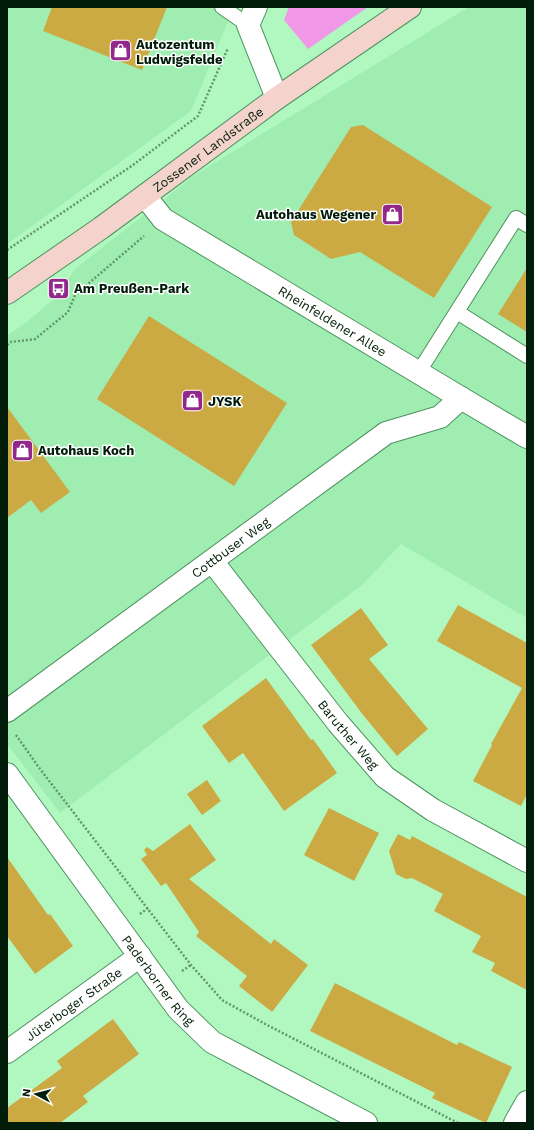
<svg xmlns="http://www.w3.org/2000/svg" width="534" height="1130" viewBox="0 0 534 1130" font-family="'Work Sans',sans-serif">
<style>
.built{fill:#9fedb1}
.green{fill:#f198e8}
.building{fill:#cbaa43}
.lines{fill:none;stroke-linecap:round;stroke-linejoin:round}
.lane-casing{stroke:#4e9260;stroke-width:16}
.street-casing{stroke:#4e9260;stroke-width:24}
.secondary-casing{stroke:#4e9260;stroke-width:24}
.path{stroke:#62956e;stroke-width:2.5;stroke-dasharray:2 2;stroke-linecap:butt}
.lane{stroke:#fff;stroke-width:14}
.street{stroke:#fff;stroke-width:22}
.secondary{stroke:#f5d3cd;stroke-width:22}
.labels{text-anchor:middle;stroke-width:3;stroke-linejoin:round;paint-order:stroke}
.poi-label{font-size:13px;font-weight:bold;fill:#011d09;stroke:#fff;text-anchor:start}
.street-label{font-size:13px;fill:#011d09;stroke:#fff}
</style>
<rect width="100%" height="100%" fill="#b1f8c0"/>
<!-- built -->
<path class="built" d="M 7,7 L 234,7 L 191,111 L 7,244 Z
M 469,7 L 527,7 L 527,618 L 401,544 L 363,584 L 60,813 L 7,744 L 7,336 L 28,321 L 55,298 L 76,268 L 195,175 Z"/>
<!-- green -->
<path class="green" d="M 289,7 L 368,7 L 308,49 L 284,20 Z"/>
<!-- building -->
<path class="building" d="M 52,7 L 167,7 L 142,70 L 43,31 Z
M 363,125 L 492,207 L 434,298 L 360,252 L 331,259 L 294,235 L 291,222 L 351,127 Z
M 527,268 L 527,332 L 498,314 Z
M 149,316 L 287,403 L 234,486 L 97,399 Z
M 7,407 L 70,492 L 41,513 L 31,500 L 7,518 Z
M 458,605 L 527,643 L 527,794 L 521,806 L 473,781 L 492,745 L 491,744 L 522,688 L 437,641 Z
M 361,608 L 388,645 L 369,659 L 428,729 L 397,756 L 363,715 L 311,645 Z
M 266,678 L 311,740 L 313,739 L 337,773 L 284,811 L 243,753 L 229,763 L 202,726 Z
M 207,780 L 221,801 L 202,815 L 187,794 Z
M 329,808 L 379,833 L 354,881 L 304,855 Z
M 190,824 L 216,860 L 189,879 L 271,944 L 274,939 L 308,965 L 272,1012 L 239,986 L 247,976 L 196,936 L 199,932 L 166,883 L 161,886 L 141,859 L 147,855 L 144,850 L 147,847 L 153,851 Z
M 398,834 L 410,840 L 412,836 L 527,897 L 527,990 L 491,971 L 495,963 L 472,952 L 481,936 L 434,911 L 443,894 L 412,878 L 406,879 L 396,874 L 389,851 Z
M 7,857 L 48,915 L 50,914 L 73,946 L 35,974 L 7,936 Z
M 335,983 L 457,1045 L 459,1042 L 512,1067 L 486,1123 L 432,1098 L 435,1093 L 310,1031 Z
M 113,1019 L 139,1054 L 83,1096 L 88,1102 L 60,1123 L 7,1123 L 7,1108 L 62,1068 L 57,1061 Z"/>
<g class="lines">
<defs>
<path id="lane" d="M 222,7 L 248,25
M 457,312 L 527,356
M 418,373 L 516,218 L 527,225"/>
<g id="street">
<path d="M 256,7 L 248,25 L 277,98"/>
<path id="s1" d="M 145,196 L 163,219 L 461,398 L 527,437"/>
<path id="s2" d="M 212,561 L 338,723 L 385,777 L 433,810 L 527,861"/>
<path id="s3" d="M 7,711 L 386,433 L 440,417 L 461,398"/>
<path id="s4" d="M 7,774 L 178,1009 L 212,1042 L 366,1123"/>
<path id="s5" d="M 7,1052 L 140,956"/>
<path d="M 515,1123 L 527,1102"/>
</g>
<g id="secondary">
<path id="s6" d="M 7,293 L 101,228 L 277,98 L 410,7"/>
</g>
</defs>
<!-- lane casing -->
<use href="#lane" class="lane-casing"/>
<!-- street casing -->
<use href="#street" class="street-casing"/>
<!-- secondary casing -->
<use href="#secondary" class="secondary-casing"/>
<!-- path -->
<path class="path" d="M 7,250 L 133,165 L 198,116 L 228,48
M 7,345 L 11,342 L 35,339 L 68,312 L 75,295 L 144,236
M 16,735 L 40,769 L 191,965 L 222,1000 L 267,1025 L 458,1123
M 140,914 L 148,908
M 182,971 L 191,965"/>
<!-- lane -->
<use href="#lane" class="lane"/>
<!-- street -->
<use href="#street" class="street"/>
<!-- secondary -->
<use href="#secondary" class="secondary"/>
</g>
<!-- icons -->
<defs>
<symbol id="shop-square" viewBox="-11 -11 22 22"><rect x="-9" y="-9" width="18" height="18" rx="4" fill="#92288b" stroke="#fff"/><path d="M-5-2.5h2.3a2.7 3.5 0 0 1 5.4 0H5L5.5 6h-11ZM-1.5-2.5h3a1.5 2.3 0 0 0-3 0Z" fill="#fff"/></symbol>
<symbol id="bus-square" viewBox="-11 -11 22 22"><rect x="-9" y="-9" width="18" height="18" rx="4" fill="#92288b" stroke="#fff"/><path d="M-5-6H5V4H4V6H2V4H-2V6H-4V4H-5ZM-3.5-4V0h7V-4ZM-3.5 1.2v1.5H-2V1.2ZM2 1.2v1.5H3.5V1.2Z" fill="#fff"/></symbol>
</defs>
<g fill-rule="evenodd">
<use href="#shop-square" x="108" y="38" width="25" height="25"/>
<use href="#shop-square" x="380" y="202" width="25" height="25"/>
<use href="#bus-square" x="46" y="276" width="25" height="25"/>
<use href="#shop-square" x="180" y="388" width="25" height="25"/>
<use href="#shop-square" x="10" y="438" width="25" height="25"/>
</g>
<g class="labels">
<!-- poi labels -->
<g class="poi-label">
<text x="136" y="49">Autozentum<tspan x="136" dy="15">Ludwigsfelde</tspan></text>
<text x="376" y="219" text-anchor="end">Autohaus Wegener</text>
<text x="74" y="293">Am Preußen-Park</text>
<text x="208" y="406">JYSK</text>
<text x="38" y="455">Autohaus Koch</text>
</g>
<!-- street labels -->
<g class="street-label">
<text dy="5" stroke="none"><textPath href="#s6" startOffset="247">Zossener Landstraße</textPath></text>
<text dy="5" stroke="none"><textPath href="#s1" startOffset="227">Rheinfeldener Allee</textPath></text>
<text dy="5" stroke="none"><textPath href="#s3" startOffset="277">Cottbuser Weg</textPath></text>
<text dy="5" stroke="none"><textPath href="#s2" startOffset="221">Baruther Weg</textPath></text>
<text dy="5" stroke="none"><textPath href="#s4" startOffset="256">Paderborner Ring</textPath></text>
<text dy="5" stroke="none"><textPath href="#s5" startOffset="82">Jüterboger Straße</textPath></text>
</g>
</g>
<!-- border -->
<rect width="534" height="1130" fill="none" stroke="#011d09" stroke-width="16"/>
<!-- north arrow -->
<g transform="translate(36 1094) rotate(277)" stroke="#ffffff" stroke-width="3" paint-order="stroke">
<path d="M0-3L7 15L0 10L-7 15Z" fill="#011d09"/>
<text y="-6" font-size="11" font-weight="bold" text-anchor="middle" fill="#011d09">N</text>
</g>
</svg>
